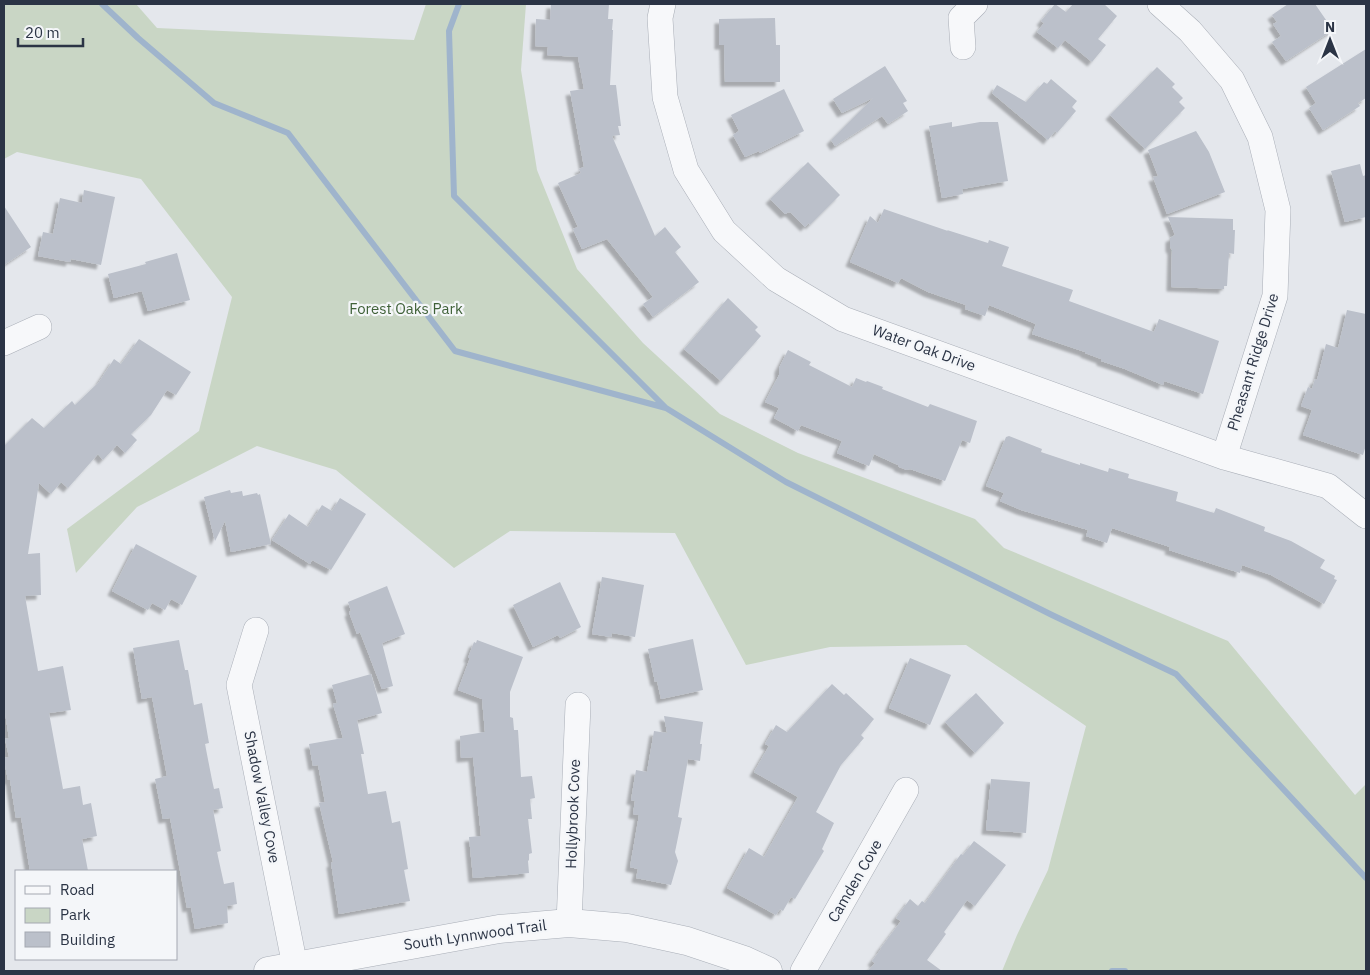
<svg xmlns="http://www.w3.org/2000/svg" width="1370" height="975" viewBox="0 0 1370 975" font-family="'IBM Plex Sans',sans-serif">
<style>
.green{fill:#c9d6c5}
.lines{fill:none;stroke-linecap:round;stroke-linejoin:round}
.stream{stroke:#9fb4cc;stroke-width:6}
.building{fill:#bbc0ca;filter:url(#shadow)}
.minor-casing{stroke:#a9aeb7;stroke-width:26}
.tertiary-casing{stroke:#a9aeb7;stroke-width:29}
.minor{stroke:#f7f8fa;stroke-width:25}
.tertiary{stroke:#f7f8fa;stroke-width:28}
.labels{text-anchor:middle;stroke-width:4.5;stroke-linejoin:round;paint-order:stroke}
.park-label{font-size:15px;fill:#3f6138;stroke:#f4f6f9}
.street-label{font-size:15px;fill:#2b3445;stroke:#f4f6f9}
</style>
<defs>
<filter id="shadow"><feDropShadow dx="-4.5" dy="4.5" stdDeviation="1" flood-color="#0004"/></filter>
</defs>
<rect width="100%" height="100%" fill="#e4e7ec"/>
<!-- green -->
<path class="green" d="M 4,4 L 136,4 L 157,28 L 414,40 L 426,4 L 526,4 L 521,70 L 537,170 L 577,269 L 643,343 L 720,414 L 798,453 L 975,519 L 1004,548 L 1228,641 L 1355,795 L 1366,784 L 1366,971 L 1002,971 L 1017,935 L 1048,870 L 1086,726 L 966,645 L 830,647 L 746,665 L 675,533 L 510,531 L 454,568 L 336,470 L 257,446 L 137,507 L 76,573 L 67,529 L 199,431 L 232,297 L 141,179 L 17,152 L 4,159 Z"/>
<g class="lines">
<!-- stream -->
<path class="stream" d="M 102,4 L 138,38 L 214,103 L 288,133 L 455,351 L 666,408 L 786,482 L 1052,615 L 1176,674 L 1366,878
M 459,4 L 449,31 L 454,196 L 666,408
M 1112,971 L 1125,971"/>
</g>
<!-- building -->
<path class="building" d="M 551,4 L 609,4 L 608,19 L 613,19 L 612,30 L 613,30 L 610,85 L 616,85 L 621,126 L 618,126 L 620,135 L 612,136 L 655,236 L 665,227 L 681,247 L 675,252 L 699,282 L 653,317 L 643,304 L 653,297 L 607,239 L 582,249 L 573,229 L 578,227 L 558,183 L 581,173 L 579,169 L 584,167 L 570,91 L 584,89 L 578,57 L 547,55 L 548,47 L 535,46 L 536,19 L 550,20 Z
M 1055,4 L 1066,12 L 1073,4 L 1104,4 L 1117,16 L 1098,39 L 1106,45 L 1092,62 L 1065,40 L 1058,48 L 1037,32 L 1044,23 L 1041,21 Z
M 1288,4 L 1315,4 L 1333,30 L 1286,61 L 1272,42 L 1281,36 L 1273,24 L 1277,22 L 1272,15 Z
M 775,18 L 776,45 L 780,45 L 780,82 L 725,82 L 724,45 L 719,45 L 719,19 Z
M 1366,49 L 1366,98 L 1358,103 L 1360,106 L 1323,130 L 1309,108 L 1316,103 L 1306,87 Z
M 885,66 L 907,101 L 903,103 L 908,111 L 888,124 L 882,116 L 835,146 L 831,140 L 873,98 L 842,113 L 833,99 Z
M 1157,67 L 1175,84 L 1172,87 L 1183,98 L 1179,102 L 1185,108 L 1145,149 L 1110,115 Z
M 1051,79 L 1077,101 L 1072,107 L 1076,111 L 1057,133 L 1055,131 L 1048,140 L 992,93 L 997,85 L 1026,102 L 1044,82 L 1047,84 Z
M 784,89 L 804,131 L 760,153 L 759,151 L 745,157 L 733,135 L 739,131 L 731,115 Z
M 952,122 L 952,127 L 980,122 L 998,122 L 1008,181 L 962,189 L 963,194 L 942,198 L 929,126 Z
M 1196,131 L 1209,152 L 1225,192 L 1167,214 L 1153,177 L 1158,176 L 1148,150 Z
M 808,162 L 840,195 L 810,225 L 809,223 L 805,227 L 791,213 L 789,212 L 785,214 L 770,199 Z
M 1360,164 L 1363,176 L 1366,175 L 1366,217 L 1345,222 L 1331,171 Z
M 84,190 L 115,197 L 101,265 L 71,259 L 70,262 L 38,256 L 43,232 L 53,234 L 60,198 L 82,203 Z
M 4,206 L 31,247 L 4,265 Z
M 884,209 L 948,231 L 947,230 L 988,243 L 989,240 L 1009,247 L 1002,266 L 1073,290 L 1069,301 L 1154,332 L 1159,319 L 1219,341 L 1203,394 L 1164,381 L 1163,385 L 1125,369 L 1101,361 L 1101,359 L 1085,353 L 1085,352 L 1032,334 L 1036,324 L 989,305 L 985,316 L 965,309 L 966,305 L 928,292 L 901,278 L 898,283 L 850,262 L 870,216 L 878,223 Z
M 1168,217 L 1233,219 L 1233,230 L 1235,230 L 1234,254 L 1229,253 L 1227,286 L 1224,286 L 1224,289 L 1171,287 L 1172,250 L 1170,247 L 1170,238 L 1175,235 Z
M 177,253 L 190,300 L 148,311 L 142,291 L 114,298 L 108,274 L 146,264 L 145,262 Z
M 728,298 L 758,327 L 755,330 L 761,336 L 721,381 L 684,349 Z
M 1347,310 L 1366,314 L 1366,445 L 1363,455 L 1303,435 L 1312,410 L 1301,406 L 1308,387 L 1312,389 L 1315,379 L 1317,380 L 1326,344 L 1338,348 Z
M 139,339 L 191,372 L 176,395 L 167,390 L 151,415 L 131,434 L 137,440 L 125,453 L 117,445 L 103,460 L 98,454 L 68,488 L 61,482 L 51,494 L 39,483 L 28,554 L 40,553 L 41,595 L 25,596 L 38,671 L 63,666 L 71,710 L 49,713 L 63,789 L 80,786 L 83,805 L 91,803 L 97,836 L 82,839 L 88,871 L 30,871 L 21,817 L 16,818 L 10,780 L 8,780 L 4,760 L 4,758 L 9,757 L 5,739 L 9,738 L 4,706 L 4,446 L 32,418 L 44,428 L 72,401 L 75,405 L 99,382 L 114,359 L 121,364 Z
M 788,350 L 811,362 L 809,365 L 852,387 L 856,378 L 866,382 L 867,381 L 883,387 L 882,389 L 928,407 L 930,404 L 977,421 L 970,443 L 962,440 L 945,481 L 910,469 L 907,470 L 899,467 L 898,465 L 874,454 L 869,466 L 837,453 L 842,441 L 801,425 L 798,431 L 774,418 L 779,408 L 765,402 L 779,375 L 779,368 Z
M 1009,436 L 1042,449 L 1041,452 L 1080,465 L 1080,463 L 1108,472 L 1109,468 L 1129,474 L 1128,478 L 1178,492 L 1176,501 L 1214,513 L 1216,508 L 1265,527 L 1264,531 L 1291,541 L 1325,560 L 1320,568 L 1335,576 L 1334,579 L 1337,580 L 1324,604 L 1271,575 L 1242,565 L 1240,573 L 1169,550 L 1170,547 L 1112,528 L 1107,543 L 1086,536 L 1088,530 L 1021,510 L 1000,501 L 1004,493 L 986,486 L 1006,437 Z
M 230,490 L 231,493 L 242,491 L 243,496 L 257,493 L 258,495 L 260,494 L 271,544 L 231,552 L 225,521 L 215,541 L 204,497 Z
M 340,498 L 366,514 L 331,570 L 312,560 L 310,564 L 272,540 L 289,514 L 308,527 L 322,505 L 332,511 Z
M 136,544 L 197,576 L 182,605 L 171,599 L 165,610 L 152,603 L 148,610 L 112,591 Z
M 602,577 L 644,585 L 635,637 L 612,633 L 611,637 L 592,634 Z
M 560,582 L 581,627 L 560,638 L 558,635 L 533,647 L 513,605 Z
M 387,586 L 405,634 L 382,643 L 393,686 L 382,689 L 360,632 L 357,634 L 349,612 L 351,611 L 348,602 Z
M 693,639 L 703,690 L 661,699 L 657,681 L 655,682 L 648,649 Z
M 179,640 L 185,670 L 188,670 L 194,705 L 202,703 L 209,743 L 205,744 L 212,780 L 214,789 L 219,788 L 223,808 L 213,810 L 221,851 L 217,852 L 224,884 L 234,882 L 237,904 L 227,906 L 228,923 L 195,929 L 191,907 L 187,908 L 170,818 L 163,819 L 155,779 L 167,776 L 152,697 L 142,699 L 133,648 Z
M 477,640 L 523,657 L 510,692 L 510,717 L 513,718 L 514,730 L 518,730 L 521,777 L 532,776 L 535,798 L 530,799 L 532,819 L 528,819 L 532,853 L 529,854 L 529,860 L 528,861 L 529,873 L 473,878 L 469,837 L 481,836 L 473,757 L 461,758 L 460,736 L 485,732 L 482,699 L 458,690 L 470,658 L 468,658 L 474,642 L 476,643 Z
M 910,658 L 951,675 L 930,725 L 889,708 Z
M 371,674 L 382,713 L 357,720 L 364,754 L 361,754 L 368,794 L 386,791 L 392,823 L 400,821 L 408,869 L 404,870 L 410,901 L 339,914 L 331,863 L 333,862 L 319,803 L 325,802 L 318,765 L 313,766 L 309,744 L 343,738 L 333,704 L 337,703 L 332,685 Z
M 832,684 L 844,695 L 846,693 L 874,719 L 861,735 L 864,738 L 841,765 L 816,812 L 834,823 L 822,849 L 824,851 L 795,899 L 791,897 L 783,911 L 780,909 L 776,915 L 727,888 L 749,848 L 764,857 L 798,797 L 754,772 L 769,746 L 765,744 L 776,725 L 787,732 Z
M 976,693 L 1004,723 L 975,753 L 945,722 Z
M 664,716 L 703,722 L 700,744 L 702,744 L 700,761 L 688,759 L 678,817 L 682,818 L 675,852 L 678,861 L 671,885 L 636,878 L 638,869 L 630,867 L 639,815 L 633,814 L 635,801 L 631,800 L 636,770 L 647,772 L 654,731 L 667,733 Z
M 991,779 L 1030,782 L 1026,833 L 986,830 Z
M 974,841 L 1006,865 L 975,906 L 967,900 L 944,932 L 946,934 L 927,960 L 942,971 L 868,971 L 875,963 L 872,961 L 881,949 L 880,949 L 901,921 L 896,918 L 910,899 L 918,906 L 922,901 L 925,903 L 961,854 L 963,855 Z"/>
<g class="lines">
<defs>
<path id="minor" d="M 663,4 L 660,18 L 665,97 L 686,170 L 724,231 L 776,279 L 843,319 L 1224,457 L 1328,486 L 1366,516
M 1160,4 L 1190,31 L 1232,80 L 1260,137 L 1278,210 L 1275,296 L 1224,457
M 963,47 L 961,18 L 975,4
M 4,343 L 39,327
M 256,630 L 239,685 L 295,966
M 569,923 L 578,705
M 803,971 L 906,790"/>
<path id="tertiary" d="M 268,971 L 499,929 L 569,923 L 627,928 L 687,941 L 744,960 L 768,971"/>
</defs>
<!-- minor casing -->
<use href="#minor" class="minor-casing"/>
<!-- tertiary casing -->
<use href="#tertiary" class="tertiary-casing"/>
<!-- minor -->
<use href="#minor" class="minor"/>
<!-- tertiary -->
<use href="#tertiary" class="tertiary"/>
</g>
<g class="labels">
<!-- park labels -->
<g class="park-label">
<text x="406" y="314">Forest Oaks Park</text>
</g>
<!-- street labels -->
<g class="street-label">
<text transform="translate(924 348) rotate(20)" y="5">Water Oak Drive</text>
<text transform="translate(1253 362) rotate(-73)" y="5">Pheasant Ridge Drive</text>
<text transform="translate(262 797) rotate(79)" y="5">Shadow Valley Cove</text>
<text transform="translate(573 814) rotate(-88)" y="5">Hollybrook Cove</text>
<text transform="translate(855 881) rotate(-60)" y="5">Camden Cove</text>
<text transform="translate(475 935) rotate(-8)" y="5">South Lynnwood Trail</text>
</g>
</g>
<!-- border -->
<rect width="1370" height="975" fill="none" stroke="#2b3445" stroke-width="10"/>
<!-- legend -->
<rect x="15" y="870" width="162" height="90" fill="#f4f6f9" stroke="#a4a8b1"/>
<rect x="25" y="886" width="25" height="8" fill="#f7f8fa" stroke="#a4a8b1"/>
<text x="60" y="895" font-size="15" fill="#2b3445">Road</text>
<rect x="25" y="908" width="25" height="15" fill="#c9d6c5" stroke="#a4a8b1"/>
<text x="60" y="920" font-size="15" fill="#2b3445">Park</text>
<rect x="25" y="932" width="25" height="15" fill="#bbc0ca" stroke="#a4a8b1"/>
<text x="60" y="945" font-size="15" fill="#2b3445">Building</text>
<!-- north arrow -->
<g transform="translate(1330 40)" stroke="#f4f6f9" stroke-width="4" paint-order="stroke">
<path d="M0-4L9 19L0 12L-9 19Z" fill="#2b3445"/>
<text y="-8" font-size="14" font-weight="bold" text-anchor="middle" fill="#2b3445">N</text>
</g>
<!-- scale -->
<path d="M18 38v8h65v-8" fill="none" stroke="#2b3445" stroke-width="2.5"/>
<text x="25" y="38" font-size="15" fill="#2b3445" stroke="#f4f6f9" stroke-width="4" paint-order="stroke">20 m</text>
</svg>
